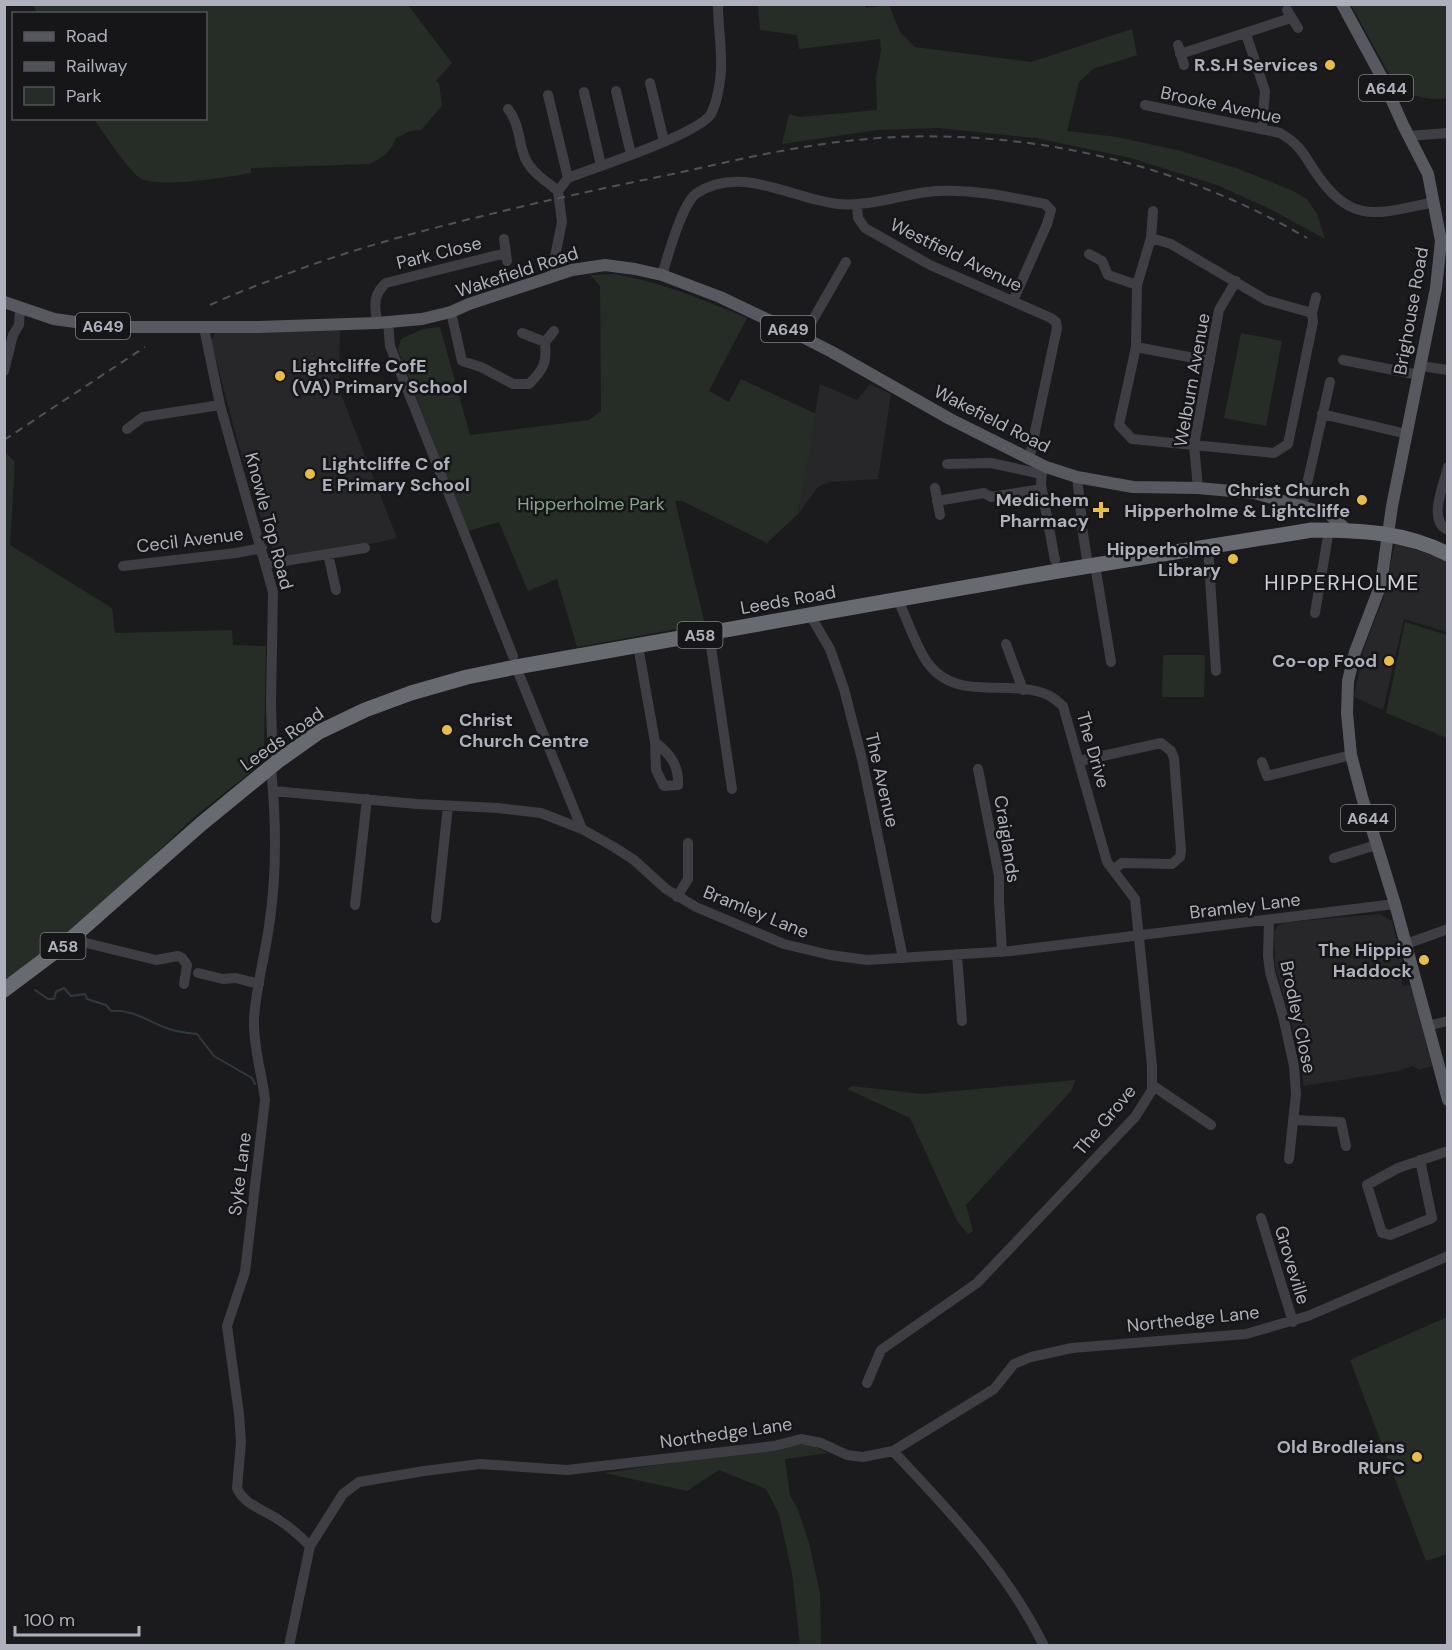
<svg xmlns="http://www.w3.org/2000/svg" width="1452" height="1650" viewBox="0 0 1452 1650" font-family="'DM Sans',sans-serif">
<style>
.built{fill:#27272a}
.green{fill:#252d26}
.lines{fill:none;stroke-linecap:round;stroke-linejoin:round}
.stream{stroke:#313940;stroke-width:2}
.minor{stroke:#3e3e44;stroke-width:10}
.major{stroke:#585960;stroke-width:12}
.highway{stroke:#686a72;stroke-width:15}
.rail{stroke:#515259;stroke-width:2;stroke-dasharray:8 6;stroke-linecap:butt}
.poi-dot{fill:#e8bc48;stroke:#161618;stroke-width:2}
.labels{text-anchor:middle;stroke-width:5;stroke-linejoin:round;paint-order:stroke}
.shield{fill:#161618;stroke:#80828a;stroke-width:1.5}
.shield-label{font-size:16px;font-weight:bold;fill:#aeb1bb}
.poi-label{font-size:18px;font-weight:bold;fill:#aeb1bb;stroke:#161618;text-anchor:end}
.street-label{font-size:18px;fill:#aeb1bb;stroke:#161618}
.park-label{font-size:18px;fill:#87a58a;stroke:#161618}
.quarter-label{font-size:21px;letter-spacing:1.5px;fill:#cfd1d8;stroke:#161618}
</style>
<rect width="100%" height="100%" fill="#1b1b1d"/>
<!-- built -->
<path class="built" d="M 340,329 L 339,389 L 397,538 L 352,548 L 275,557 L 259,512 L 236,436 L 211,341 L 215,333 Z
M 820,384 L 857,400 L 870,384 L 891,394 L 878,479 L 830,482 L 818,487 L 798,514 Z
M 1395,543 L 1447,560 L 1447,632 L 1404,619 L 1383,710 L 1354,697 L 1364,648 L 1383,599 Z
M 1380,914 L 1392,921 L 1402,959 L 1402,986 L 1411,985 L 1432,1066 L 1419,1070 L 1413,1066 L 1398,1071 L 1303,1086 L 1302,1061 L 1275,965 L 1274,932 L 1278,925 L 1287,922 Z"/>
<!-- green -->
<path class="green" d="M 864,4 L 866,8 L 889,5 L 900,32 L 915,47 L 1031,62 L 1132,29 L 1137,55 L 1093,69 L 1079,82 L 1067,131 L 1117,137 L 1181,151 L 1239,169 L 1291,190 L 1307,199 L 1317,214 L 1325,239 L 1270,209 L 1217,185 L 1131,158 L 1036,138 L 938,128 L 877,130 L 782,144 L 789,114 L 799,117 L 877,110 L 876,77 L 881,51 L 880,39 L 799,49 L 797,35 L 760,30 L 758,5 Z
M 33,5 L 408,5 L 452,63 L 436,81 L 439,83 L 442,106 L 421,130 L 410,131 L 396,138 C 391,152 383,157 370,164 L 251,168 L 251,173 C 229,177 157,189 140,178 C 128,170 103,132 94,119 L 206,118 L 206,14 L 37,13 Z
M 1351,5 L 1447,5 L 1447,98 C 1429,101 1410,97 1395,85 Z
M 615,274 C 661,282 704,300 747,318 L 709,391 L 729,402 L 741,379 L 816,414 L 798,514 L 767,543 L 682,501 L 675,501 L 705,624 L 577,647 L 557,579 L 528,591 L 499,522 L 468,531 L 398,350 L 401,339 L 423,329 L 440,327 L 470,435 L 589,420 L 601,411 L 600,286 L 590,275 Z
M 1241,333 L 1282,341 L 1266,426 L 1224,418 Z
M 5,452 L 15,462 L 10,545 L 112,608 L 115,633 L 232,630 L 233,645 L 266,646 L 264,748 L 262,761 C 239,784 212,801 188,823 C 129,878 72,935 5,980 Z
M 1405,622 L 1447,635 L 1447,738 L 1386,713 Z
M 1163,655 L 1205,655 L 1204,697 L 1162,697 Z
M 1075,1080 L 1072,1090 L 966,1205 L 973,1231 L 968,1234 L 957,1221 L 910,1118 L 847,1089 L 852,1086 L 922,1094 Z
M 1447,1317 L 1447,1554 L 1426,1561 L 1350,1360 Z
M 795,1444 L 811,1445 L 828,1453 L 785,1459 L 790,1495 L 798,1510 L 809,1543 L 820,1593 L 821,1645 L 800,1645 L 792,1573 L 779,1514 L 766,1489 L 719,1470 L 687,1491 L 604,1473 Z"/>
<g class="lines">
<!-- stream -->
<path class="stream" d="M 35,990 L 48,999 L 54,999 L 56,992 L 64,988 L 71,996 L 85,994 L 87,999 L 106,1005 L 111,1011 C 134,1009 148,1022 169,1029 C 177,1032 188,1033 197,1034 L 214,1056 L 252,1078 L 255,1084"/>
<!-- minor -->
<path class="minor" d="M 1287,10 L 1298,28
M 1246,34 L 1265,91 L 1262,129
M 1178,45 L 1184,65
M 1180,54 L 1291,18
M 650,83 L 664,141
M 616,91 L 631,154
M 584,92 L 601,165
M 548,95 L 568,178
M 1145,105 L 1280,133 C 1299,144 1303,153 1314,170 C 1351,226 1377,214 1434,202
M 508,109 C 520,124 518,141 525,158 C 531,172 546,181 558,191
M 1408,136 L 1448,133
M 857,204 L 858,218 L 865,228 L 930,265 L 1051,318 L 1056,322 L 1057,328 L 1029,460
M 1153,211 L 1151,238 L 1137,285 L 1136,347 L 1119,425 L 1132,439 L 1274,453 L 1288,444 L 1313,322 L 1312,313 L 1316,297
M 1151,238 L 1171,244 L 1266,300 L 1312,313
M 504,239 L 506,253
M 1089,254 L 1102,261 L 1108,275 L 1137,285
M 662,275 C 668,256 682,203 697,193 C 741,164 792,199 838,204 C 872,207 904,193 937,191 C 972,189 1010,197 1045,204 L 1051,210 L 1047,224 L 1013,301
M 551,276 L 562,222 L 558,191 L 568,178 C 596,167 697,135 711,114 C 714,108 717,98 718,92 C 725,62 718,34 718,4
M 451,312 L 462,361 L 481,367 L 513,384 L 529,384 C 544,369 547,363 545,342 L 554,331
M 388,322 L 390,346 L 513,656
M 377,323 C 375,305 372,296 386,283 L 506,253 L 507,261
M 204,328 L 220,405 L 273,592 L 271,703 L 272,738 L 278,761
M 522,333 L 545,342
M 803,337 L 846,262
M 1136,347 L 1210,361
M 1343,360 L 1419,375
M 1421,366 L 1448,370
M 4,371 L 13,335 L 19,325 L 20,308
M 1322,414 L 1407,434
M 127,429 L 143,417 L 220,405
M 947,464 L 991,463 L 1041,474
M 1042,466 L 1041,485 L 1055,560
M 1448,467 C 1444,484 1427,521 1448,530
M 1077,477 L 1082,522
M 935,488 L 940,515
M 1198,488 L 1194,445 L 1219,310 L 1236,281
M 937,501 L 984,493 L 991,497 L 1042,489
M 1302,506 L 1330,382
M 1082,527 L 1088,566
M 1208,547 L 1216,671
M 328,554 L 336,590
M 266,564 L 365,548
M 1095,565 L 1111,662
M 123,566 L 236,553 L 262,548
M 1315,613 L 1329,530
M 810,615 L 830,649 L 844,689 L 862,759 L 903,958
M 709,633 L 732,789
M 1006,644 L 1023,690
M 638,646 L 655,742 L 656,770 L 664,786 L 678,785 C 679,765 670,754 655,742
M 516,667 L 582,829
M 1080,761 L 1161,743 L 1171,751 L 1174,758 L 1181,850 L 1180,857 L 1172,864 L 1122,863 L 1113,870
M 1262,762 L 1267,776 L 1351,755
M 271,768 C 276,818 277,870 270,919 C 266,952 256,986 254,1019 C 253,1047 262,1073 265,1100 L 245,1272 L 227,1326 L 239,1414 L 241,1442 L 237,1488 C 243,1504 266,1511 279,1520 C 291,1528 300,1536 310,1546
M 978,769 L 999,876 L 999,900 L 1002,952
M 273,791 L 417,804 L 498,808 L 541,813 L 582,829 L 614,847 L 634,860 L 666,889 L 696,907 L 784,944 L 830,955 L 867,960 L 1011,951 L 1395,904
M 1334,858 L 1376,845
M 677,897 L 688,879 L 688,843
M 355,905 L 367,799
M 436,918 L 448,806
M 1269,920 L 1268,956 L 1270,972 L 1283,1016 L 1294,1066 L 1296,1094 L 1289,1159
M 70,939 L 156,960 L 178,956 L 182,958 L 187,965 L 184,984
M 1406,944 L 1448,929
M 957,954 L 962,1021
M 198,973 L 223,979 L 236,978 L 259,984
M 1427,1026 L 1448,1021
M 1152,1085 L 1211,1125
M 1293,1120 L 1341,1122 L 1346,1146
M 1420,1160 L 1432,1218 L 1390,1235 L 1382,1233 L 1367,1185 L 1398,1168 L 1448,1151
M 1261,1218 L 1293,1322
M 867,1383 L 881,1350 L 977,1283 L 1135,1117 L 1152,1090 L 1152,1066 L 1135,899 L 1107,862 L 1063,706 C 1059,703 1053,697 1048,695 C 1008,677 954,705 925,659 C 914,641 907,619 898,600
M 893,1451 C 950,1512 1007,1570 1044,1646
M 289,1646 L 310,1546 L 343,1494 L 359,1482 L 424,1471 L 480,1464 L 567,1470 L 774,1446 L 801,1439 L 821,1443 L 847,1455 L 863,1457 L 893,1451 L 994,1389 L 1014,1364 L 1031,1357 L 1072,1348 L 1246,1334 L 1308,1316 L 1448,1256"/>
<!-- major -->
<path class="major" d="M 1342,4 L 1380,74 L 1403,125 L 1428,174 L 1441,241 L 1436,288 L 1392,506 L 1381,584 L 1355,652 L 1348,681 L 1347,713 L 1351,755 L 1362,797 L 1395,904 L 1448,1100
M 4,302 L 54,319 L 111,327 L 258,327 L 377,323 L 422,319 L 451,312 L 469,304 L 572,270 L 605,265 L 635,269 L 662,275 L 720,297 L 775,323 L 832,352 L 950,419 L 1046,467 L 1077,477 L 1133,487 L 1198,488 L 1254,493 L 1329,514 L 1347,530"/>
<!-- highway -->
<path class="highway" d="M 4,990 L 64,945 L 200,825 L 278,761 L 319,732 L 365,710 L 411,693 L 467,677 L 516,667 L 1058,571 L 1312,530 C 1359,530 1405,532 1448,554"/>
<!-- rail -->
<path class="rail" d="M 210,305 C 231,295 253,287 274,279 C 359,245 448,224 537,203 C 585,192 634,182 682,172 C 753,156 824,140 897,137 C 1039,131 1184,166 1307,238
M 4,440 L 145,347"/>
</g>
<!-- markers -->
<g class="poi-dot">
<circle cx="1330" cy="65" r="6"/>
<circle cx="280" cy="376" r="6"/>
<circle cx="310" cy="474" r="6"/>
<circle cx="1362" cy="500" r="6"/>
<path d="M1098 501h6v6h6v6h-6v6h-6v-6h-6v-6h6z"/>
<circle cx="1233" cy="559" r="6"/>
<circle cx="1389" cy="661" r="6"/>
<circle cx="447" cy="730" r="6"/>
<circle cx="1424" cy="960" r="6"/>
<circle cx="1417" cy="1457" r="6"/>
</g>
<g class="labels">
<!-- shield labels -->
<g class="shield">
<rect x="1359" y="75" width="54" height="26" rx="4.5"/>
<rect x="76" y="313" width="54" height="26" rx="4.5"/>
<rect x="761" y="316" width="54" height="26" rx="4.5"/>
<rect x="677.5" y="622" width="45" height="26" rx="4.5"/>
<rect x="1341" y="805" width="54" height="26" rx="4.5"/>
<rect x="40.5" y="933" width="45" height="26" rx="4.5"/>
</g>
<g class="shield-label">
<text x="1386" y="94">A644</text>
<text x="103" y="332">A649</text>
<text x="788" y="335">A649</text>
<text x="700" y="641">A58</text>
<text x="1368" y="824">A644</text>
<text x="63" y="952">A58</text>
</g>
<!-- poi labels -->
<g class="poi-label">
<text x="1318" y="71">R.S.H Services</text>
<text x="292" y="372" text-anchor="start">Lightcliffe CofE<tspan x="292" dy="21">(VA) Primary School</tspan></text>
<text x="322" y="470" text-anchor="start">Lightcliffe C of<tspan x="322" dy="21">E Primary School</tspan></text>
<text x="1350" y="496">Christ Church<tspan x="1350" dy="21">Hipperholme &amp; Lightcliffe</tspan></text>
<text x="1089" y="506">Medichem<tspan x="1089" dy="21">Pharmacy</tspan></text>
<text x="1221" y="555">Hipperholme<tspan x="1221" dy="21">Library</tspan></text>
<text x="1377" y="667">Co-op Food</text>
<text x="459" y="726" text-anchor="start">Christ<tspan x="459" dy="21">Church Centre</tspan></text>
<text x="1412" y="956">The Hippie<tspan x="1412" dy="21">Haddock</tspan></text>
<text x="1405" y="1453">Old Brodleians<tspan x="1405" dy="21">RUFC</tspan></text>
</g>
<!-- street labels -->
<g class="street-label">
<text transform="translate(1221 105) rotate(12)" y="6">Brooke Avenue</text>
<text transform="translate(439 253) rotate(-14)" y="6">Park Close</text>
<text transform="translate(956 255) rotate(26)" y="6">Westfield Avenue</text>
<text transform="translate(517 272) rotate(-18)" y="6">Wakefield Road</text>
<text transform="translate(1411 311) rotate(-80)" y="6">Brighouse Road</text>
<text transform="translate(1192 380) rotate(-80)" y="6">Welburn Avenue</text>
<text transform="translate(992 419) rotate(27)" y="6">Wakefield Road</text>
<text transform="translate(269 521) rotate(75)" y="6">Knowle Top Road</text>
<text transform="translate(190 540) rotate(-7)" y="6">Cecil Avenue</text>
<text transform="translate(788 600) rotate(-10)" y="6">Leeds Road</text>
<text transform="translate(282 739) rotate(-35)" y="6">Leeds Road</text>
<text transform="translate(1093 750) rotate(74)" y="6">The Drive</text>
<text transform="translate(882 780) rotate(77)" y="6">The Avenue</text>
<text transform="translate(1007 839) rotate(81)" y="6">Craiglands</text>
<text transform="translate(1245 906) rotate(-7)" y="6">Bramley Lane</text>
<text transform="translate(756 912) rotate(22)" y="6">Bramley Lane</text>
<text transform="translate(1298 1017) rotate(78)" y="6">Brodley Close</text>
<text transform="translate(1105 1120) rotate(-50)" y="6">The Grove</text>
<text transform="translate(240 1174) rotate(-83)" y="6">Syke Lane</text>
<text transform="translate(1292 1265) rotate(73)" y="6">Groveville</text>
<text transform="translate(1193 1319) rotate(-6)" y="6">Northedge Lane</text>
<text transform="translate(726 1433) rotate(-8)" y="6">Northedge Lane</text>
</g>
<!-- park labels -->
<g class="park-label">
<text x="591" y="510">Hipperholme Park</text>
</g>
<!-- quarter labels -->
<g class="quarter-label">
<text x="1342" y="590">HIPPERHOLME</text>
</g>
</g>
<!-- border -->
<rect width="1452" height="1650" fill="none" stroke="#aeb1bb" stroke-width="12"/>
<!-- legend -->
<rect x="12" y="12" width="195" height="108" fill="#161618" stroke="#535459" stroke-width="1.5"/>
<rect x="24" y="32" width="30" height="9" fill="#585960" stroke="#535459" stroke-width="1.5"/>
<text x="66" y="42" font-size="18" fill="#aeb1bb">Road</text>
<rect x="24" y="62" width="30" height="9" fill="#515259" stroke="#535459" stroke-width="1.5"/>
<text x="66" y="72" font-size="18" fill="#aeb1bb">Railway</text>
<rect x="24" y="87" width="30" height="18" fill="#252d26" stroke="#535459" stroke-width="1.5"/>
<text x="66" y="102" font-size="18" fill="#aeb1bb">Park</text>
<!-- scale -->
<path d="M15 1626v9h124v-9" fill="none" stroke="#aeb1bb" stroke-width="3"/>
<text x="24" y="1626" font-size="18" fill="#aeb1bb" stroke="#161618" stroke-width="4.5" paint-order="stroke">100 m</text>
</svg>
